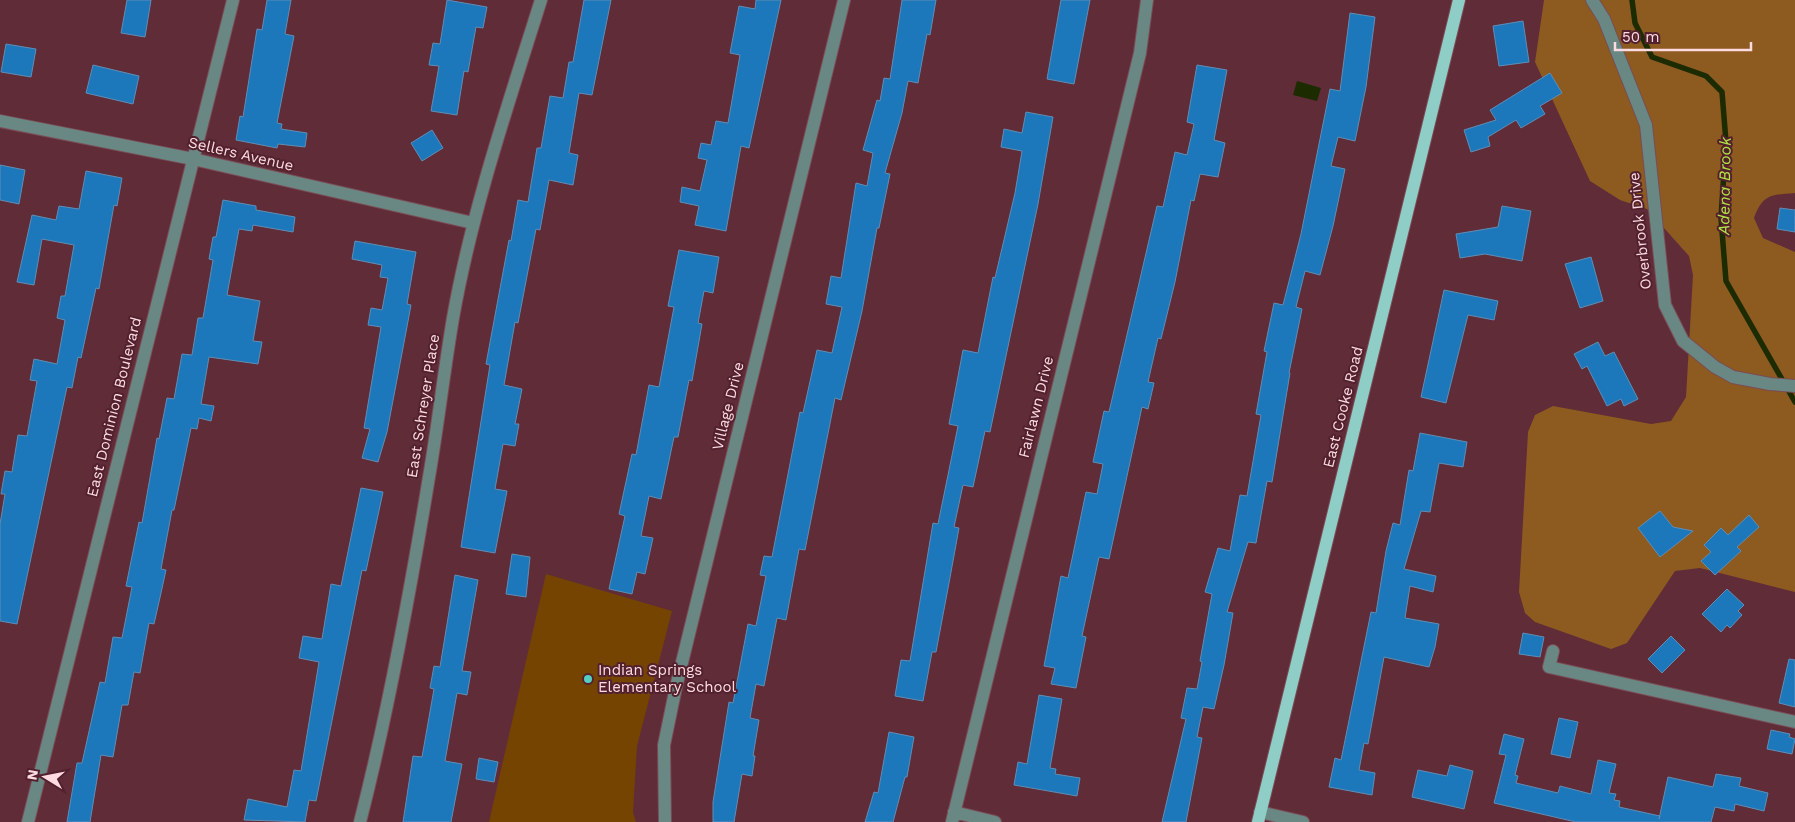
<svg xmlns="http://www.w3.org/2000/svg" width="1795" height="822" viewBox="0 0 1795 822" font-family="'Work Sans',sans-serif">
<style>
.green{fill:#754400}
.forest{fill:#8d5a20}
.water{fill:#1d2b01}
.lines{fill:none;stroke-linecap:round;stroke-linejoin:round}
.stream{stroke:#1d2b01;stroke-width:5.5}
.building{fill:#1c78ba;stroke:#618db4}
.minor-casing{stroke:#7b4c56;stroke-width:14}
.major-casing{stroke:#7b4c56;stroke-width:14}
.minor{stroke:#698783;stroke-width:12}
.major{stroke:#8fcec6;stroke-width:12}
.poi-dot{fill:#57cec2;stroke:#53212e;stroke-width:2}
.labels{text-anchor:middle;stroke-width:4;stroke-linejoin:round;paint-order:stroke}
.street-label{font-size:15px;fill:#fddbe1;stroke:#53212e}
.poi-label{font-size:15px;fill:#fddbe1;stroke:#53212e;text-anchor:start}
.water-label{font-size:16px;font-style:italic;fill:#b1e642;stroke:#53212e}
</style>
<rect width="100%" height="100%" fill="#5f2c38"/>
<!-- green -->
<path class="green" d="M 546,574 L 672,611 L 637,746 L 633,812 L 636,822 L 489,822 Z"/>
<!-- forest -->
<path class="forest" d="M 1544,0 L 1795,0 L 1795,193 C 1771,195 1763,194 1754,218 L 1763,238 L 1795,252 L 1795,592 L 1700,568 L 1675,571 L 1627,643 L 1611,649 L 1535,622 L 1525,613 L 1519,592 L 1528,432 L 1535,415 L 1553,406 L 1651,424 L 1671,421 L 1686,397 L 1693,275 L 1689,256 L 1647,209 L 1620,200 L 1590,181 L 1535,62 Z"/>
<!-- water -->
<path class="water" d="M 1297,81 L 1321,88 L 1317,101 L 1293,95 Z"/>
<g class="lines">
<!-- stream -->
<path class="stream" d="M 1632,0 L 1635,23 L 1652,57 L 1706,76 L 1722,92 L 1726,142 L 1721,218 L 1726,281 L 1795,402"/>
</g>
<!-- building -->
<path class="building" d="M 127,0 L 151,0 L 145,37 L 121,33 Z
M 267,0 L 291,0 L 285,34 L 294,36 L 277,123 L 282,124 L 281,129 L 307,133 L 305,147 L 278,144 L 277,148 L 236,140 L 240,116 L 243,117 L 257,29 L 262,30 Z
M 447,0 L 487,7 L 483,28 L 476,27 L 468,72 L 464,71 L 457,115 L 431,111 L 439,66 L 429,65 L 433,43 L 440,44 Z
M 584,0 L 611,0 L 592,95 L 579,93 L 569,153 L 578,155 L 573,185 L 549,180 L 540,230 L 536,229 L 518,323 L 515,322 L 504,385 L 522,389 L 515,424 L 519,424 L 515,446 L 503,444 L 495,489 L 507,491 L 495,553 L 461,547 L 490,365 L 486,364 L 509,240 L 511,241 L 518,200 L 528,202 L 537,148 L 541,148 L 550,96 L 563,98 L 569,62 L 573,62 Z
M 756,0 L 781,0 L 749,148 L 741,146 L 726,231 L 695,225 L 699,206 L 680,202 L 682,187 L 700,191 L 707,160 L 698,158 L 701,143 L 711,145 L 716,121 L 728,123 L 740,55 L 730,53 L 739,6 L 755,9 Z
M 902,0 L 936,0 L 930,35 L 927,34 L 918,83 L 908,81 L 902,113 L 885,173 L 890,174 L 879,228 L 877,228 L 862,311 L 841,400 L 835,398 L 805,550 L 799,549 L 786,620 L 777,618 L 764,686 L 756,684 L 750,718 L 759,720 L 753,756 L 755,756 L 752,776 L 742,774 L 734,822 L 713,822 L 713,802 L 729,702 L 733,703 L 748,624 L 756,626 L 766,576 L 760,575 L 764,556 L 772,557 L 800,412 L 803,413 L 817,350 L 832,353 L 842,307 L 826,304 L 831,276 L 841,278 L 856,183 L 867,186 L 873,153 L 863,150 L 877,100 L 880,101 L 884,78 L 890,79 Z
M 1061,0 L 1090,0 L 1074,84 L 1047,79 Z
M 1350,13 L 1375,17 L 1366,87 L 1355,141 L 1338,137 L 1331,166 L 1345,169 L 1333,226 L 1320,275 L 1305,271 L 1296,307 L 1302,309 L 1289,373 L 1290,373 L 1272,482 L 1267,481 L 1256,543 L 1248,542 L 1227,612 L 1233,613 L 1224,665 L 1214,709 L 1203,707 L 1197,737 L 1202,738 L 1186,822 L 1162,822 L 1186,719 L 1181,718 L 1187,688 L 1197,689 L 1202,662 L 1200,661 L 1212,594 L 1205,592 L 1218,548 L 1230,551 L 1240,495 L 1247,496 L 1261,415 L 1256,414 L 1267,352 L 1264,351 L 1274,303 L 1283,305 L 1301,234 L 1330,89 L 1340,91 Z
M 1523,21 L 1529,62 L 1499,66 L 1493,26 Z
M 6,44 L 36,49 L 31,77 L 1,72 Z
M 93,65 L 139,76 L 133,104 L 86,93 Z
M 1197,65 L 1227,70 L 1214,140 L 1225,143 L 1218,177 L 1200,174 L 1194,201 L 1191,200 L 1175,282 L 1161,339 L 1158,338 L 1148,382 L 1154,383 L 1148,409 L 1142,407 L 1109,559 L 1099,557 L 1082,636 L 1086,637 L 1076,688 L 1051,684 L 1055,668 L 1044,666 L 1061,576 L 1068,578 L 1086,492 L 1097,494 L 1103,464 L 1093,462 L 1104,411 L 1109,412 L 1157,206 L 1163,207 L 1175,152 L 1187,155 L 1194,124 L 1187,122 Z
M 1550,73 L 1562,93 L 1540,106 L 1545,114 L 1521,128 L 1516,120 L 1488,137 L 1490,146 L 1471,152 L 1464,130 L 1496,120 L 1490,110 Z
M 1026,112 L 1053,117 L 1038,204 L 990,432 L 985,431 L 973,487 L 963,485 L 954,527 L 959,528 L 949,583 L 936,652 L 932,652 L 923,701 L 895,696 L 901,660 L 910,661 L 933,523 L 938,524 L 958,426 L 949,424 L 963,350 L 978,353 L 993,277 L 995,278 L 1015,193 L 1022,151 L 1001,147 L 1004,129 L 1022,133 Z
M 432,130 L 443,148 L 422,161 L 411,143 Z
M 0,165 L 25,170 L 19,204 L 0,200 Z
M 86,171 L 122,178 L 117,206 L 114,205 L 99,289 L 96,288 L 81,358 L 78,357 L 72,388 L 67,387 L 17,624 L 0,621 L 0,524 L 5,494 L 1,494 L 5,471 L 12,472 L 18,435 L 27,436 L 37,381 L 30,380 L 34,359 L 57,364 L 65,320 L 57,318 L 61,296 L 65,296 L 74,245 L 42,239 L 34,285 L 17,282 L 32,215 L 56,220 L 59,206 L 79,209 Z
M 223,200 L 256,206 L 256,210 L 295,217 L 293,232 L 253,225 L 252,231 L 239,229 L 227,295 L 260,301 L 253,341 L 262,342 L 258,364 L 209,357 L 201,404 L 214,406 L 211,421 L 199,418 L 197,429 L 191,428 L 174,510 L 172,510 L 161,569 L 166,570 L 161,593 L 154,624 L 149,623 L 140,673 L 134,672 L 128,705 L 122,705 L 113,757 L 101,755 L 90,822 L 67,822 L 77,763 L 82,763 L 100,682 L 105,683 L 113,637 L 122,638 L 132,587 L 126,586 L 139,522 L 142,523 L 157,438 L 159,439 L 167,398 L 174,399 L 182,354 L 192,355 L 198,318 L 203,318 L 213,260 L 209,259 L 213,237 L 216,237 Z
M 1502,206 L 1531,211 L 1522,261 L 1485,254 L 1460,258 L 1456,234 L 1498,227 Z
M 1780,208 L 1795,210 L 1795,232 L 1777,229 Z
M 355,241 L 416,252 L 407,304 L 411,305 L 406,332 L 387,432 L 378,462 L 362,458 L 370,429 L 364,428 L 381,327 L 368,325 L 371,308 L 382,310 L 388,278 L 380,277 L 382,265 L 352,259 Z
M 679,250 L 719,257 L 713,293 L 704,291 L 698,323 L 702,324 L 692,381 L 689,380 L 678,437 L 674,437 L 661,499 L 649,496 L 641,536 L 653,538 L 645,574 L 637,572 L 632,594 L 609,589 L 625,516 L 619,514 L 632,454 L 636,455 L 649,385 L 659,387 L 674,307 L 668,306 Z
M 1591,257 L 1603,301 L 1580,308 L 1565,264 Z
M 1444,290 L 1498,301 L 1494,320 L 1468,315 L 1446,403 L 1421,397 Z
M 1598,342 L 1605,356 L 1614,352 L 1638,399 L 1624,406 L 1621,399 L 1607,406 L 1587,366 L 1582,369 L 1574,354 Z
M 1420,433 L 1467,442 L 1463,467 L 1439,463 L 1430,512 L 1421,511 L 1404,569 L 1436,576 L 1433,592 L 1410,586 L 1405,618 L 1439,624 L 1435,647 L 1429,667 L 1384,657 L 1368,744 L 1364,743 L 1359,770 L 1375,773 L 1372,795 L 1329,787 L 1335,758 L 1341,760 L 1371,612 L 1376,613 L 1386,551 L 1393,523 L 1400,525 L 1409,470 L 1413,471 Z
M 361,488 L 383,492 L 366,571 L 362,570 L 316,801 L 309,800 L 305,822 L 244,820 L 248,799 L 287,807 L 294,770 L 301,771 L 319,662 L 299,658 L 303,636 L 322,639 L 331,584 L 341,586 Z
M 1660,511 L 1673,527 L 1693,531 L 1660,557 L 1638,528 Z
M 1749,515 L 1759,527 L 1737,547 L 1741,551 L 1715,575 L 1701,561 L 1711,552 L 1704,545 L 1721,528 L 1728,535 Z
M 512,554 L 530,557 L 526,597 L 506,594 Z
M 455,575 L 478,580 L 462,671 L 471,672 L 467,695 L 457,693 L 445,761 L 462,764 L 451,822 L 403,822 L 413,756 L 422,757 L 434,689 L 430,688 L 434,666 L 440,667 Z
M 1727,589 L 1744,605 L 1738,611 L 1742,615 L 1730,628 L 1727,625 L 1721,632 L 1702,614 Z
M 1523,633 L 1544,637 L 1540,657 L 1519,654 Z
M 1671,636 L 1685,650 L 1662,673 L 1648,659 Z
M 1789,659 L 1795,660 L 1795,707 L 1779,703 Z
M 1039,695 L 1062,699 L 1050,768 L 1056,769 L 1055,774 L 1080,778 L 1077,796 L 1014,785 L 1018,762 L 1027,764 Z
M 1559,718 L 1578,722 L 1570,758 L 1551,754 Z
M 1771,730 L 1790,734 L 1789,737 L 1795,739 L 1792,754 L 1767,749 Z
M 889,732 L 914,737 L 907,777 L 905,777 L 893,822 L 865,822 L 874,792 L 878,793 Z
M 1504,734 L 1524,739 L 1515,775 L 1518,776 L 1516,783 L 1558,793 L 1560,786 L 1591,794 L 1598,760 L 1616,764 L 1609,793 L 1616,794 L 1614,800 L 1620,801 L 1619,807 L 1660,816 L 1659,819 L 1668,777 L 1713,787 L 1716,774 L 1741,778 L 1739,786 L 1768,793 L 1764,811 L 1735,804 L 1734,811 L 1715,807 L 1711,822 L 1576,822 L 1494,803 L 1506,755 L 1499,754 Z
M 479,758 L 498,762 L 494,782 L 476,779 Z
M 1450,765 L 1473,771 L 1464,809 L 1412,797 L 1418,770 L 1447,776 Z"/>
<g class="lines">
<defs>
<path id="minor" d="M 1592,0 L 1604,19 L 1646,125 L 1665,305 L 1683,341 L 1715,367 L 1733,377 L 1770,384 L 1795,386
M 0,121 L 193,159 L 473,223
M 1553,651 L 1549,667 L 1795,722
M 954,812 L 995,822
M 1260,812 L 1303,822
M 28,822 L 233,0
M 360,822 C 389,709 410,593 429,477 C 438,425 444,371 453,318 C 472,210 508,105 541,0
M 665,822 L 664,745 L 676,687 L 844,0
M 952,822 L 1140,53 L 1147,0"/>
<path id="major" d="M 1258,822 L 1459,0"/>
</defs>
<!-- minor casing -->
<use href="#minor" class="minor-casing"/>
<!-- major casing -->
<use href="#major" class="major-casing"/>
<!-- minor -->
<use href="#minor" class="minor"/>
<!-- major -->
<use href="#major" class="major"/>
</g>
<!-- markers -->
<circle class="poi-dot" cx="588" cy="679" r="5"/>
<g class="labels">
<!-- street labels -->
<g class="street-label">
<text transform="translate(241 154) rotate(13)" y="5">Sellers Avenue</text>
<text transform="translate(1640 231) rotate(-96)" y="5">Overbrook Drive</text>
<text transform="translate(423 406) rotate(-81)" y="5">East Schreyer Place</text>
<text transform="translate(728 406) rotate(-76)" y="5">Village Drive</text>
<text transform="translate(114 407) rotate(-76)" y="5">East Dominion Boulevard</text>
<text transform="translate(1036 407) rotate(-76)" y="5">Fairlawn Drive</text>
<text transform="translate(1343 407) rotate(-76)" y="5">East Cooke Road</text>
</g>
<!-- poi labels -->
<g class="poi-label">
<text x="598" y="675">Indian Springs<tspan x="598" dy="17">Elementary School</tspan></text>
</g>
<!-- water labels -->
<g class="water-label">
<text transform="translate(1724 186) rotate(-89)" y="6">Adena Brook</text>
</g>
</g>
<!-- north arrow -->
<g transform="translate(45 777) rotate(280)" stroke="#53212e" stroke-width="4" paint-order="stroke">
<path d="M0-4L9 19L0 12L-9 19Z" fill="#fddbe1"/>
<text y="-8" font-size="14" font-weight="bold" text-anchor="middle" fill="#fddbe1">N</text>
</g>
<!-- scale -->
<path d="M1615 42v8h136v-8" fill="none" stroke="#fddbe1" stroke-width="2.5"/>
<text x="1622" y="42" font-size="15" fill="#fddbe1" stroke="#53212e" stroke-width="4" paint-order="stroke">50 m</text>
</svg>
